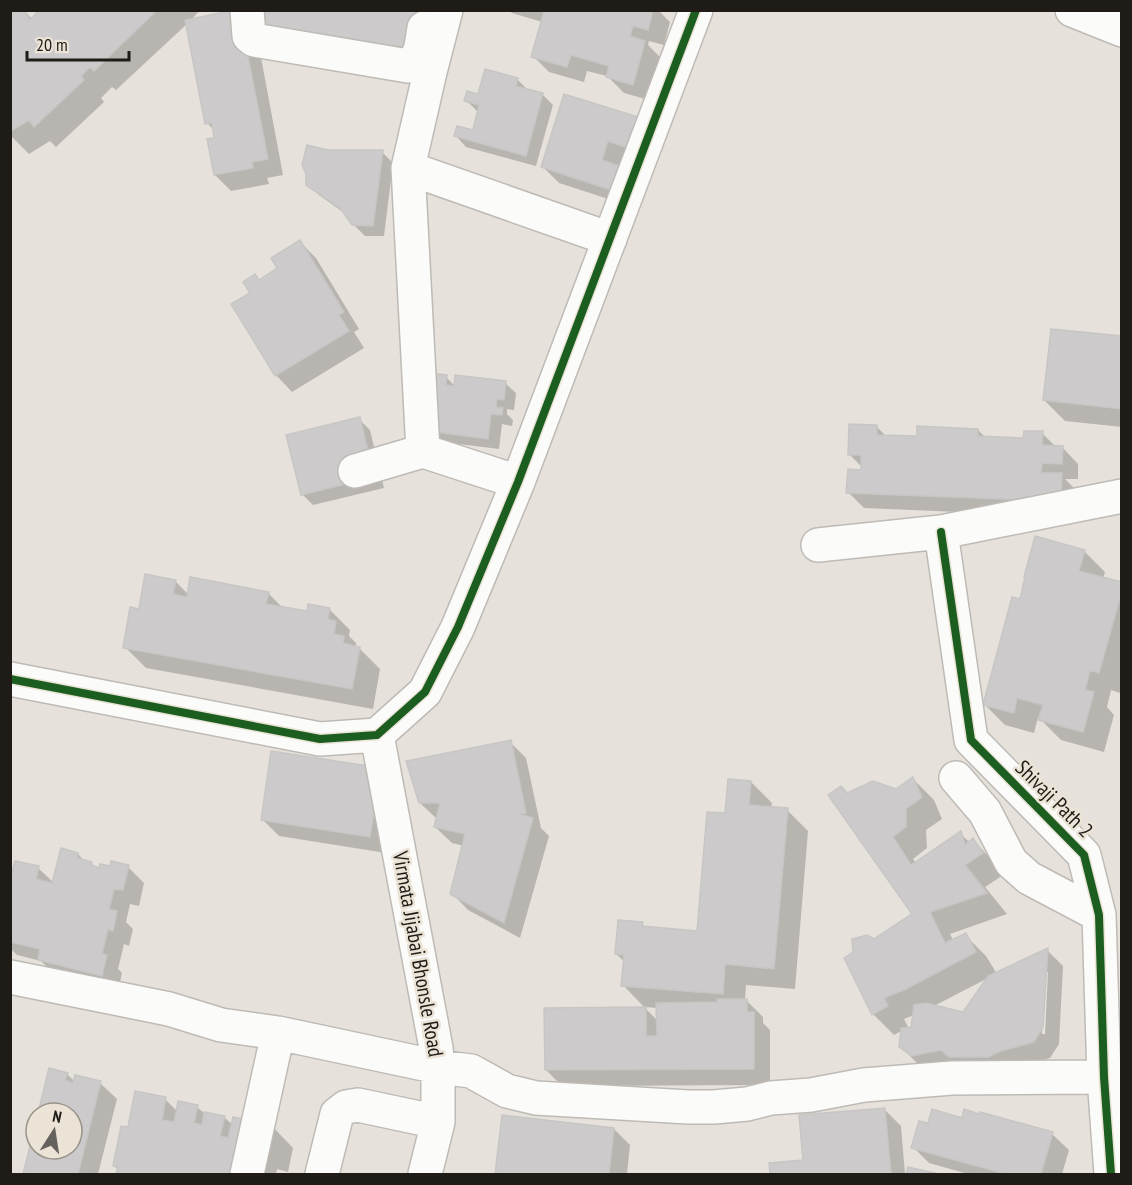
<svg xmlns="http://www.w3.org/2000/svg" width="1132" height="1185" viewBox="0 0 1132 1185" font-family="'PT Sans Narrow',sans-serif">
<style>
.shadow{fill:#0003;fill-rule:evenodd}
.building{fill:#cccaca;stroke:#c8c6c5;stroke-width:1.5}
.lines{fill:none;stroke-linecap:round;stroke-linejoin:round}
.minor-casing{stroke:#bebab5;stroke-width:36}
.minor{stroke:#fbfbfa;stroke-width:33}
.cycleway-casing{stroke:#ebe3d6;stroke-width:11}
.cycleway{stroke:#1b5e20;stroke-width:8}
.labels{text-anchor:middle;stroke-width:5;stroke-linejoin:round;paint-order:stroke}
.street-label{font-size:21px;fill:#1f1c17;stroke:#ebe3d6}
</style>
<rect width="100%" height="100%" fill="#e6e2db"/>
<!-- shadow -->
<path class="shadow" d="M 10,10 L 24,10 L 33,20 L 42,10 L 200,10 L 190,21 L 266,13 L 266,10 L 438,10 L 439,12 L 256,31 L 283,175 L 267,178 L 269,184 L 231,191 L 215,175 L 216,139 L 215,131 L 207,123 L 188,23 L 116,90 L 112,87 L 101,98 L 104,102 L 56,147 L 50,141 L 29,154 L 10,135 Z
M 509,10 L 658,10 L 670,22 L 664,45 L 649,41 L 648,45 L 661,58 L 649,100 L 624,93 L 607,76 L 587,71 L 584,82 L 549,72 L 533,56 L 542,22 L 512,13 Z
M 517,79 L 529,91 L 542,94 L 553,105 L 536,166 L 466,147 L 456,136 L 474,132 L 479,112 L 477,111 L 466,100 Z
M 637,118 L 630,206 L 559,183 L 543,167 Z
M 327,151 L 382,152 L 393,163 L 384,236 L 365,236 L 354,225 L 347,215 L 319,195 L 308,184 Z
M 300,242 L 316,258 L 359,329 L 354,332 L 364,348 L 292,392 L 276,375 L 233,305 L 252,293 L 255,276 L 260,281 L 279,269 Z
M 1122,338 L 1122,427 L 1065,421 L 1044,400 Z
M 446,377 L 455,386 L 505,383 L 516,393 L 514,410 L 507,409 L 507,414 L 513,420 L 512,426 L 502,424 L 499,449 L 434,441 Z
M 359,419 L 370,430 L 384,488 L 313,505 L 302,494 Z
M 876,426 L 886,436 L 918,438 L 978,430 L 986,438 L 1025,440 L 1042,433 L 1056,447 L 1062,447 L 1078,464 L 1078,479 L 1065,479 L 1077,491 L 1076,517 L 864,508 L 848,492 L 863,471 L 863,468 L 849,454 Z
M 1084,551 L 1105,572 L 1103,579 L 1122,584 L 1122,687 L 1120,693 L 1111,690 L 1107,707 L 1114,715 L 1104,752 L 1061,740 L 1038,717 L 1034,733 L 1005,725 L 984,704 L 1021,601 Z
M 175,581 L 189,595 L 268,593 L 283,608 L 308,612 L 329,609 L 350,630 L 349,636 L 356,643 L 356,647 L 359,648 L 380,669 L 373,709 L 146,668 L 125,647 L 141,611 Z
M 510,742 L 526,758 L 541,828 L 549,836 L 520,938 L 468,910 L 452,893 L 464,846 L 452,843 L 435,827 L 437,819 L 420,803 Z
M 380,770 L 386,853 L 279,836 L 263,820 Z
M 913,779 L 934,800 L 942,819 L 926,830 L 927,848 L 913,859 L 916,863 L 960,833 L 970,843 L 973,840 L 993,861 L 1003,875 L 985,887 L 1007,914 L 950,934 L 953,940 L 965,935 L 986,956 L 997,974 L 1047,950 L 1063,966 L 1059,1044 L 1050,1058 L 1017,1067 L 930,1071 L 917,1063 L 901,1047 L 903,1030 L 894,1035 L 873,1014 L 874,940 L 914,915 L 848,794 L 896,790 ZM 1045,972 L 1048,972 L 1045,1034 L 1042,1034 ZM 990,977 L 964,1013 L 934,1006 ZM 914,1015 L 912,1028 L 909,1029 L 904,1019 Z
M 751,782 L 772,803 L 771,808 L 787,810 L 808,831 L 795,989 L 746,985 L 745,1000 L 746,1000 L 763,1017 L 763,1023 L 770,1030 L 770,1085 L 562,1086 L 546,1070 L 645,1008 L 658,1021 L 658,1008 L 644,1007 L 623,985 L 625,962 L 616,954 L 642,924 L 646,928 L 698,932 L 726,815 Z
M 78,854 L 85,862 L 91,863 L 96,868 L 128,867 L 144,883 L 139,906 L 130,904 L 126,922 L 133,929 L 129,946 L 124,944 L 118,969 L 122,973 L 118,991 L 56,976 L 41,961 L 17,955 L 10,948 L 10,886 L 38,868 L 54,883 Z
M 67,1074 L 75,1082 L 100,1083 L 117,1099 L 98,1174 L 24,1174 L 36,1128 L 36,1149 L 72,1149 L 72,1113 L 40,1113 Z
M 165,1099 L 177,1111 L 197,1107 L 204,1113 L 224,1117 L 233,1125 L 272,1126 L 293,1148 L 288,1172 L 277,1169 L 276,1174 L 118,1174 L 119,1170 L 114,1166 L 129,1129 Z
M 885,1110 L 901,1126 L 905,1174 L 772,1174 L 771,1164 L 805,1162 Z
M 503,1117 L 614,1129 L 630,1145 L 627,1174 L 497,1174 Z
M 963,1120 L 1052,1134 L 1069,1150 L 1062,1174 L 968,1174 L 929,1163 L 913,1147 L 929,1125 Z"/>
<!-- building -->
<path class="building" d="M 10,10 L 24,10 L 30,20 L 39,10 L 157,10 L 94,71 L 90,67 L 81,76 L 84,80 L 34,127 L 29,120 L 10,132 Z
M 234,10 L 239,10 L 268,159 L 252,162 L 253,168 L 214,175 L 207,139 L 214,138 L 212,123 L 205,124 L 185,20 Z
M 262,10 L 265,11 L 421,10 L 418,30 L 406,52 L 250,28 Z
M 542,10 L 653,10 L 648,30 L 633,26 L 630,36 L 645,41 L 633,85 L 606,77 L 609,66 L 571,55 L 567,67 L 531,57 L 544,11 Z
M 485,69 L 518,78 L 516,86 L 543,93 L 526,156 L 454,136 L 457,126 L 473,130 L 479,105 L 464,101 L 467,91 L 478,94 Z
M 564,94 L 638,117 L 628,148 L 608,141 L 602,160 L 622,167 L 614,191 L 541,167 Z
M 307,145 L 328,150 L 383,150 L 373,226 L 352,225 L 341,209 L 306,185 L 306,174 L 302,165 Z
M 300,240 L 344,312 L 339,315 L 349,331 L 275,376 L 231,304 L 250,293 L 243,282 L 255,274 L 259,280 L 277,268 L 271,258 Z
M 1051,329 L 1122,336 L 1122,409 L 1043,400 Z
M 429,373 L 447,375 L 446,385 L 454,386 L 455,375 L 506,381 L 504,400 L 497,399 L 496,407 L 503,408 L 502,415 L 491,414 L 488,439 L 421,430 Z
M 360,417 L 374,477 L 301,495 L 286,435 Z
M 849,424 L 877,425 L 877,435 L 917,436 L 917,426 L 978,429 L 978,436 L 1023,438 L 1024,431 L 1043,431 L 1042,445 L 1063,446 L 1062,464 L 1042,463 L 1041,473 L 1062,473 L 1061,501 L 846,493 L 848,469 L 861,470 L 861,455 L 848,455 Z
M 1035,536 L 1085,550 L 1079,571 L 1122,582 L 1122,591 L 1099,673 L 1090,670 L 1085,690 L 1094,692 L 1083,732 L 1038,720 L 1043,705 L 1017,698 L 1014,713 L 983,705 L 1012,597 L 1020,599 L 1025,577 L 1024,577 Z
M 145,574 L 176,580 L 173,594 L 187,597 L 190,577 L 269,592 L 266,604 L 307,611 L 308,604 L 330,608 L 328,619 L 336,621 L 334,634 L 344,636 L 343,643 L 360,647 L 352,689 L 123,648 L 130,607 L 139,609 Z
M 511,740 L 526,813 L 519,814 L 533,818 L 504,923 L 450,894 L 465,834 L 434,827 L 440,803 L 419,803 L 406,761 Z
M 271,751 L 381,768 L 370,837 L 261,820 Z
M 913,777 L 922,797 L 906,809 L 906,827 L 893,837 L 911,865 L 961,831 L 965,845 L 973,838 L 983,853 L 965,865 L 987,893 L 930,912 L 945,943 L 966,933 L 976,952 L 906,989 L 884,998 L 888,1006 L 872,1015 L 844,958 L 853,952 L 852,939 L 867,935 L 874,939 L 912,914 L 828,795 L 841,786 L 847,793 L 873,781 L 896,789 Z
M 728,779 L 751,781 L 749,805 L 788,808 L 774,969 L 725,964 L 723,994 L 621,986 L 624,955 L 615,954 L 618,920 L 643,922 L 642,926 L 697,931 L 707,812 L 725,813 Z
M 61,848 L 78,853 L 77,858 L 92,862 L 91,865 L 99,868 L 100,864 L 110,866 L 111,861 L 129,865 L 123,890 L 114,889 L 109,909 L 117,911 L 113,931 L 108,929 L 102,954 L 107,955 L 102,976 L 38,960 L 40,949 L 10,942 L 10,879 L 15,861 L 39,866 L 36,879 L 52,883 Z
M 1048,948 L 1043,1027 L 1034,1042 L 1001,1051 L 988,1057 L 949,1057 L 941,1050 L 912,1056 L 899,1047 L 901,1028 L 911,1027 L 914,1005 L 926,1003 L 963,1012 L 988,976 Z
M 717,999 L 747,999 L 747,1012 L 754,1012 L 754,1069 L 545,1070 L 544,1008 L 646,1007 L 646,1036 L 657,1036 L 656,1003 L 717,1002 Z
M 49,1068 L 68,1073 L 65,1080 L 73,1083 L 75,1075 L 101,1081 L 78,1174 L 23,1174 L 36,1122 L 36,1149 L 72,1149 L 72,1113 L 38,1113 Z
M 135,1091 L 166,1097 L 162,1120 L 174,1122 L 178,1101 L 198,1105 L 194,1123 L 202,1125 L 204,1112 L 225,1116 L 220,1136 L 228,1138 L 233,1117 L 273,1125 L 257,1174 L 116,1174 L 118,1167 L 113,1166 L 121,1126 L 128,1127 Z
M 885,1108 L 891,1174 L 770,1174 L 769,1163 L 803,1160 L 799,1115 Z
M 932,1109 L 962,1118 L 964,1109 L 979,1114 L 980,1112 L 1053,1132 L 1041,1174 L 1006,1174 L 911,1148 L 919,1121 L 928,1123 Z
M 502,1115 L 614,1128 L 609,1174 L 495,1174 Z
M 908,1167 L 939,1174 L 906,1174 Z"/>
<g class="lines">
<defs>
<path id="minor" d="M 247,10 L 249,36 L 254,40 L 408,66 C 422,57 421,44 424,28
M 446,10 L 430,72 L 408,168 L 610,239
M 1072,10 L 1122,30
M 408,168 L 423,451 L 518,482
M 355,471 L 423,451
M 941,532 L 971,740 L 1084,855 L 1099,915 L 1104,1077 L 1111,1174
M 818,545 L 941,532 L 1122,496
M 10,679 L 320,739 L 377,735 L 425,692 L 458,627 L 518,482 L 696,10
M 377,735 L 436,1048 L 438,1067 L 438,1122 L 425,1174
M 956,778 L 985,812 L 1011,862 L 1029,878 L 1099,915
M 10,977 L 169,1009 L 221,1025 L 278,1033 L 247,1174
M 278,1033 L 438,1067 L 471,1071 L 507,1091 L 536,1098 L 688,1107 L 714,1107 L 747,1104 L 771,1098 L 811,1095 L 864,1085 L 952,1078 L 1104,1077
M 322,1174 L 337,1114 L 346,1107 L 358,1105 L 438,1122"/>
</defs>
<!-- minor casing -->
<use href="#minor" class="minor-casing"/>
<!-- minor -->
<use href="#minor" class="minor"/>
<defs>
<path id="cycleway" d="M 941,532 L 971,740 L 1084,855 L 1099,915 L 1104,1077 L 1111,1174
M 10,679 L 320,739 L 377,735 L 425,692 L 458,627 L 518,482 L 696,10"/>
</defs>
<!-- cycleway casing -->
<use href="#cycleway" class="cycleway-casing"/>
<!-- cycleway -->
<use href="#cycleway" class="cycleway"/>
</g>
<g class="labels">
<!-- street labels -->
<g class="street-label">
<text transform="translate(1054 799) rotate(45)" y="7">Shivaji Path 2</text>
<text transform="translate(418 954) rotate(80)" y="7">Virmata Jijabai Bhonsle Road</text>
</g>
</g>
<!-- border -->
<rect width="1132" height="1185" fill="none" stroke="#1f1c17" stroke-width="24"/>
<!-- north arrow -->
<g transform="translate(54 1131) rotate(12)"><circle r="28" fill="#ebe3d6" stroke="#99938a" stroke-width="1.5"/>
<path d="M0-4.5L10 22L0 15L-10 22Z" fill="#65615c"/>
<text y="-9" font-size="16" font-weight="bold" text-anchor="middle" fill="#1f1c17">N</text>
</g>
<!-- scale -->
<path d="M27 51v9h102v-9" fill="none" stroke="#1f1c17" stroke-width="3"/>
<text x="36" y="51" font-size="18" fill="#1f1c17" stroke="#ebe3d6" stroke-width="4.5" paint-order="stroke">20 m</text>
</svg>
